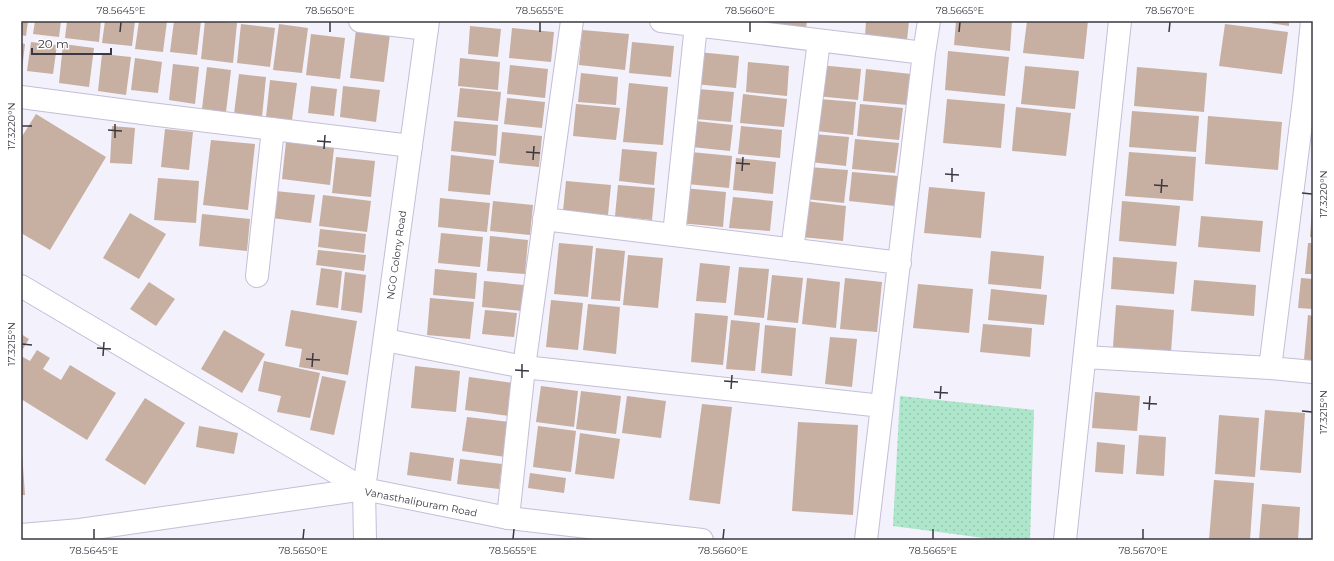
<svg xmlns="http://www.w3.org/2000/svg" width="1334" height="561" viewBox="0 0 1334 561" font-family="Montserrat,sans-serif">
<style>
.grass{fill:url(#grass-dots)}
.building{fill:#c7afa1}
.lines{fill:none;stroke-linecap:round;stroke-linejoin:round}
.minor-casing{stroke:#c4bed7;stroke-width:24}
.tertiary-casing{stroke:#c4bed7;stroke-width:24}
.minor{stroke:#fff;stroke-width:22}
.tertiary{stroke:#fff;stroke-width:22}
.ticks{fill:none;stroke:#3b3842;stroke-width:1.5}
.labels{text-anchor:middle;stroke-width:3;stroke-linejoin:round;paint-order:stroke}
.street-label{font-size:10px;fill:#3b3842;stroke:#fff}
.neatline{fill:none;stroke:#3b3842;stroke-width:1.5}
.ticks-label{font-size:10px;text-anchor:middle;fill:#3b3842}
</style>
<defs>
<pattern id="grass-dots" width="8" height="8" patternUnits="userSpaceOnUse"><rect width="8" height="8" fill="#ade6ca"/><path d="M2 2h.1M6 6h.1" fill="none" stroke="#96c6af" stroke-width="1.8" stroke-linecap="round"/></pattern>
</defs>
<rect width="100%" height="100%" fill="#f3f1fb"/>
<!-- grass -->
<path class="grass" d="M 900,396 L 1034,410 L 1030,540 L 999,540 L 893,526 Z"/>
<!-- building -->
<path class="building" d="M 21,21 L 28,21 L 26,36 L 21,35 Z
M 35,21 L 61,21 L 59,37 L 33,34 Z
M 67,21 L 101,21 L 99,42 L 65,38 Z
M 105,21 L 135,21 L 132,46 L 102,43 Z
M 139,21 L 167,21 L 163,52 L 135,49 Z
M 174,21 L 201,21 L 197,55 L 170,52 Z
M 205,21 L 237,23 L 233,63 L 201,59 Z
M 760,21 L 807,21 L 806,29 L 760,25 Z
M 866,21 L 909,21 L 907,40 L 865,36 Z
M 956,21 L 1012,21 L 1010,51 L 954,45 Z
M 1027,21 L 1088,21 L 1084,59 L 1023,53 Z
M 1258,21 L 1289,21 L 1289,26 Z
M 241,24 L 275,28 L 270,67 L 237,63 Z
M 279,24 L 308,28 L 302,73 L 273,70 Z
M 1225,24 L 1288,32 L 1282,74 L 1219,66 Z
M 470,26 L 501,29 L 498,57 L 468,54 Z
M 512,28 L 554,32 L 551,62 L 509,58 Z
M 356,30 L 390,34 L 384,82 L 350,78 Z
M 582,30 L 629,34 L 625,70 L 579,65 Z
M 311,34 L 345,38 L 340,79 L 306,75 Z
M 31,42 L 57,45 L 53,74 L 27,71 Z
M 632,42 L 674,46 L 671,77 L 629,73 Z
M 21,43 L 25,44 L 22,70 L 21,70 Z
M 63,44 L 94,48 L 89,87 L 59,83 Z
M 948,51 L 1009,57 L 1005,96 L 945,90 Z
M 698,52 L 739,56 L 736,88 L 695,84 Z
M 102,54 L 131,57 L 126,95 L 98,91 Z
M 135,58 L 162,62 L 158,93 L 131,90 Z
M 460,58 L 500,62 L 498,90 L 458,86 Z
M 748,62 L 789,66 L 787,96 L 746,92 Z
M 173,64 L 199,67 L 195,104 L 169,100 Z
M 510,65 L 548,69 L 545,98 L 507,94 Z
M 819,65 L 861,69 L 858,100 L 816,96 Z
M 1025,66 L 1079,71 L 1075,109 L 1021,104 Z
M 207,67 L 231,70 L 226,112 L 202,109 Z
M 1137,67 L 1207,73 L 1204,112 L 1134,106 Z
M 866,69 L 911,74 L 908,105 L 863,101 Z
M 581,73 L 618,77 L 616,105 L 578,102 Z
M 239,74 L 266,77 L 262,117 L 234,114 Z
M 270,80 L 297,83 L 292,120 L 266,117 Z
M 629,83 L 668,87 L 663,145 L 623,142 Z
M 311,86 L 337,89 L 334,116 L 308,113 Z
M 343,86 L 380,90 L 376,122 L 340,117 Z
M 460,88 L 501,92 L 498,121 L 457,117 Z
M 698,89 L 734,92 L 731,122 L 695,119 Z
M 743,94 L 787,99 L 784,127 L 740,123 Z
M 507,98 L 545,102 L 542,128 L 504,124 Z
M 819,99 L 856,102 L 853,135 L 816,131 Z
M 947,99 L 1005,104 L 1001,148 L 943,143 Z
M 576,104 L 620,108 L 616,140 L 573,136 Z
M 860,104 L 903,108 L 899,140 L 857,136 Z
M 1016,107 L 1071,113 L 1066,156 L 1012,151 Z
M 1132,111 L 1199,116 L 1196,152 L 1129,147 Z
M 36,114 L 106,157 L 50,250 L 21,233 L 21,138 Z
M 1208,116 L 1282,122 L 1278,170 L 1205,164 Z
M 454,121 L 498,125 L 496,156 L 451,151 Z
M 695,121 L 733,125 L 730,151 L 692,147 Z
M 112,126 L 135,128 L 132,164 L 110,163 Z
M 741,126 L 782,130 L 780,158 L 738,154 Z
M 165,129 L 193,132 L 189,170 L 161,167 Z
M 502,132 L 542,136 L 539,167 L 499,163 Z
M 813,134 L 849,137 L 846,166 L 810,162 Z
M 855,139 L 899,143 L 895,173 L 852,169 Z
M 211,140 L 255,144 L 248,210 L 203,205 Z
M 286,142 L 334,148 L 330,185 L 282,179 Z
M 622,149 L 657,152 L 654,185 L 619,181 Z
M 691,152 L 732,156 L 729,188 L 687,184 Z
M 1129,152 L 1196,157 L 1193,201 L 1125,196 Z
M 451,155 L 494,160 L 490,195 L 448,191 Z
M 336,157 L 375,161 L 371,197 L 332,193 Z
M 736,158 L 776,162 L 773,194 L 733,190 Z
M 808,167 L 848,170 L 844,203 L 805,199 Z
M 852,172 L 898,176 L 895,206 L 849,201 Z
M 158,178 L 199,181 L 196,223 L 154,220 Z
M 566,181 L 611,185 L 608,215 L 563,211 Z
M 618,185 L 655,188 L 652,220 L 615,216 Z
M 929,187 L 985,192 L 981,238 L 924,233 Z
M 683,188 L 726,192 L 723,227 L 679,223 Z
M 275,191 L 315,195 L 311,223 L 272,218 Z
M 323,195 L 371,201 L 367,232 L 319,226 Z
M 733,197 L 773,201 L 770,231 L 729,228 Z
M 440,198 L 490,203 L 487,232 L 438,227 Z
M 493,201 L 533,205 L 530,235 L 490,231 Z
M 805,201 L 846,206 L 843,241 L 801,237 Z
M 1122,201 L 1180,206 L 1176,246 L 1119,241 Z
M 1312,209 L 1313,209 L 1313,237 L 1310,237 Z
M 130,213 L 166,234 L 139,279 L 103,258 Z
M 202,214 L 250,219 L 247,251 L 199,246 Z
M 1201,216 L 1263,221 L 1260,252 L 1198,247 Z
M 320,229 L 366,234 L 364,253 L 318,247 Z
M 441,233 L 483,237 L 480,267 L 438,263 Z
M 490,236 L 528,240 L 525,274 L 487,271 Z
M 559,243 L 593,246 L 588,297 L 554,294 Z
M 1308,243 L 1313,243 L 1313,274 L 1305,274 Z
M 596,248 L 625,251 L 620,301 L 591,299 Z
M 318,250 L 366,255 L 364,271 L 316,265 Z
M 991,251 L 1044,256 L 1041,289 L 988,284 Z
M 628,255 L 663,258 L 658,308 L 623,305 Z
M 1113,257 L 1177,262 L 1174,294 L 1111,289 Z
M 700,263 L 730,266 L 726,303 L 696,301 Z
M 739,267 L 769,269 L 764,318 L 734,315 Z
M 321,268 L 342,271 L 338,308 L 316,305 Z
M 435,269 L 477,273 L 475,299 L 433,295 Z
M 345,272 L 366,275 L 362,313 L 341,310 Z
M 772,275 L 803,278 L 798,323 L 767,320 Z
M 807,278 L 840,282 L 836,328 L 802,324 Z
M 845,278 L 882,282 L 877,332 L 840,329 Z
M 1301,278 L 1313,279 L 1313,309 L 1298,308 Z
M 1194,280 L 1256,285 L 1254,316 L 1191,311 Z
M 484,281 L 524,285 L 522,311 L 482,307 Z
M 149,282 L 175,299 L 156,326 L 130,309 Z
M 918,284 L 973,289 L 969,333 L 913,328 Z
M 991,289 L 1047,295 L 1044,325 L 988,320 Z
M 430,298 L 474,302 L 470,339 L 427,335 Z
M 551,300 L 583,303 L 578,350 L 546,347 Z
M 588,304 L 620,307 L 616,354 L 583,350 Z
M 1116,305 L 1174,310 L 1171,352 L 1113,347 Z
M 291,310 L 357,321 L 348,375 L 299,367 L 302,349 L 285,346 Z
M 485,310 L 517,313 L 514,337 L 482,334 Z
M 695,313 L 728,316 L 723,365 L 691,362 Z
M 1308,315 L 1313,316 L 1313,360 L 1304,360 Z
M 731,320 L 760,323 L 755,371 L 726,369 Z
M 983,324 L 1032,328 L 1030,357 L 980,352 Z
M 765,325 L 796,328 L 792,376 L 761,373 Z
M 224,330 L 265,354 L 242,393 L 201,369 Z
M 21,334 L 29,339 L 21,352 Z
M 830,337 L 857,339 L 852,387 L 825,384 Z
M 37,350 L 50,358 L 43,369 L 61,380 L 70,365 L 116,393 L 87,440 L 21,399 L 21,356 L 30,361 Z
M 264,361 L 320,373 L 310,418 L 277,412 L 281,396 L 258,391 Z
M 415,366 L 460,371 L 456,412 L 411,408 Z
M 322,376 L 346,381 L 334,435 L 310,430 Z
M 469,377 L 514,383 L 509,416 L 465,410 Z
M 541,386 L 578,391 L 574,427 L 536,422 Z
M 581,391 L 621,396 L 616,434 L 576,429 Z
M 1095,392 L 1140,396 L 1137,431 L 1092,428 Z
M 627,396 L 666,401 L 661,438 L 622,433 Z
M 145,398 L 185,423 L 145,485 L 105,460 Z
M 702,404 L 732,407 L 720,504 L 689,500 Z
M 1265,410 L 1305,413 L 1301,473 L 1260,470 Z
M 1219,415 L 1259,418 L 1255,477 L 1215,474 Z
M 467,417 L 511,422 L 506,457 L 462,451 Z
M 798,422 L 858,425 L 853,515 L 792,511 Z
M 199,426 L 238,433 L 234,454 L 196,447 Z
M 538,426 L 576,431 L 571,472 L 533,467 Z
M 580,433 L 620,439 L 614,479 L 575,474 Z
M 1139,435 L 1166,437 L 1164,476 L 1136,474 Z
M 1097,442 L 1125,445 L 1123,474 L 1095,472 Z
M 21,452 L 22,452 L 25,495 L 21,495 Z
M 410,452 L 454,458 L 451,481 L 407,475 Z
M 460,459 L 502,464 L 499,489 L 457,484 Z
M 530,473 L 566,478 L 564,493 L 528,488 Z
M 1214,480 L 1254,483 L 1250,540 L 1209,540 Z
M 1262,504 L 1300,507 L 1298,540 L 1259,540 Z"/>
<g class="lines">
<defs>
<path id="minor" d="M 360,21 L 427,29
M 661,21 L 924,53
M 21,97 L 150,114 L 411,146
M 544,219 L 900,263
M 674,235 L 696,25
M 792,250 L 819,41
M 257,276 L 273,129
M 21,286 L 364,489 L 365,540
M 385,340 L 524,367 L 882,406
M 1085,357 L 1270,368 L 1313,372
M 1270,368 L 1304,100 L 1312,21
M 508,518 L 524,367 L 572,21
M 866,540 L 924,53 L 929,21
M 1065,540 L 1120,21"/>
<path id="tertiary" d="M 364,489 L 428,21
M 21,535 L 80,530 L 364,489 L 508,518 L 702,540"/>
</defs>
<!-- minor casing -->
<use href="#minor" class="minor-casing"/>
<!-- tertiary casing -->
<use href="#tertiary" class="tertiary-casing"/>
<!-- minor -->
<use href="#minor" class="minor"/>
<!-- tertiary -->
<use href="#tertiary" class="tertiary"/>
</g>
<!-- ticks -->
<path class="ticks" d="M 120,32 L 121,22M 330,32 L 330,22M 540,32 L 540,22M 750,32 L 750,22M 959,32 L 960,22M 1169,32 L 1170,22M 22,126 L 32,126M 108,130 L 122,131M 115,138 L 115,124M 317,141 L 331,142M 324,149 L 325,135M 526,152 L 540,153M 533,160 L 534,146M 736,163 L 750,164M 742,171 L 743,157M 945,174 L 959,175M 952,182 L 952,168M 1154,185 L 1168,186M 1161,193 L 1162,179M 1302,193 L 1312,194M 22,344 L 32,345M 97,348 L 111,349M 103,356 L 104,342M 306,359 L 320,360M 312,367 L 313,353M 515,370 L 529,371M 522,378 L 522,364M 724,381 L 738,382M 731,389 L 732,375M 934,392 L 948,393M 940,399 L 941,386M 1143,403 L 1157,404M 1149,410 L 1150,396M 1302,411 L 1312,412M 94,539 L 94,529M 303,539 L 304,529M 513,539 L 514,529M 723,539 L 724,529M 933,539 L 933,529M 1143,539 L 1143,529"/>
<g class="labels">
<!-- street labels -->
<g class="street-label">
<text transform="translate(396 255) rotate(-82)" y="4">NGO Colony Road</text>
<text transform="translate(421 502) rotate(11)" y="4">Vanasthalipuram Road</text>
</g>
</g>
<!-- border -->
<rect width="1334" height="561" fill="none" stroke="#ffffff" stroke-width="44"/>
<!-- scale -->
<path d="M32 48v6h79v-6" fill="none" stroke="#3b3842" stroke-width="2"/>
<text x="38" y="48" font-size="12" fill="#3b3842" stroke="#ffffff" stroke-width="3" paint-order="stroke">20 m</text>
<rect x="22" y="22" width="1290" height="517" class="neatline"/>
<g class="ticks-label">
<text x="121" y="14">78.5645°E</text>
<text x="330" y="14">78.5650°E</text>
<text x="540" y="14">78.5655°E</text>
<text x="750" y="14">78.5660°E</text>
<text x="960" y="14">78.5665°E</text>
<text x="1170" y="14">78.5670°E</text>
<text transform="translate(11 126) rotate(-90)" y="4">17.3220°N</text>
<text transform="translate(1323 194) rotate(-90)" y="4">17.3220°N</text>
<text transform="translate(11 344) rotate(-90)" y="4">17.3215°N</text>
<text transform="translate(1323 412) rotate(-90)" y="4">17.3215°N</text>
<text x="94" y="554">78.5645°E</text>
<text x="303" y="554">78.5650°E</text>
<text x="513" y="554">78.5655°E</text>
<text x="723" y="554">78.5660°E</text>
<text x="933" y="554">78.5665°E</text>
<text x="1143" y="554">78.5670°E</text>
</g>
</svg>
